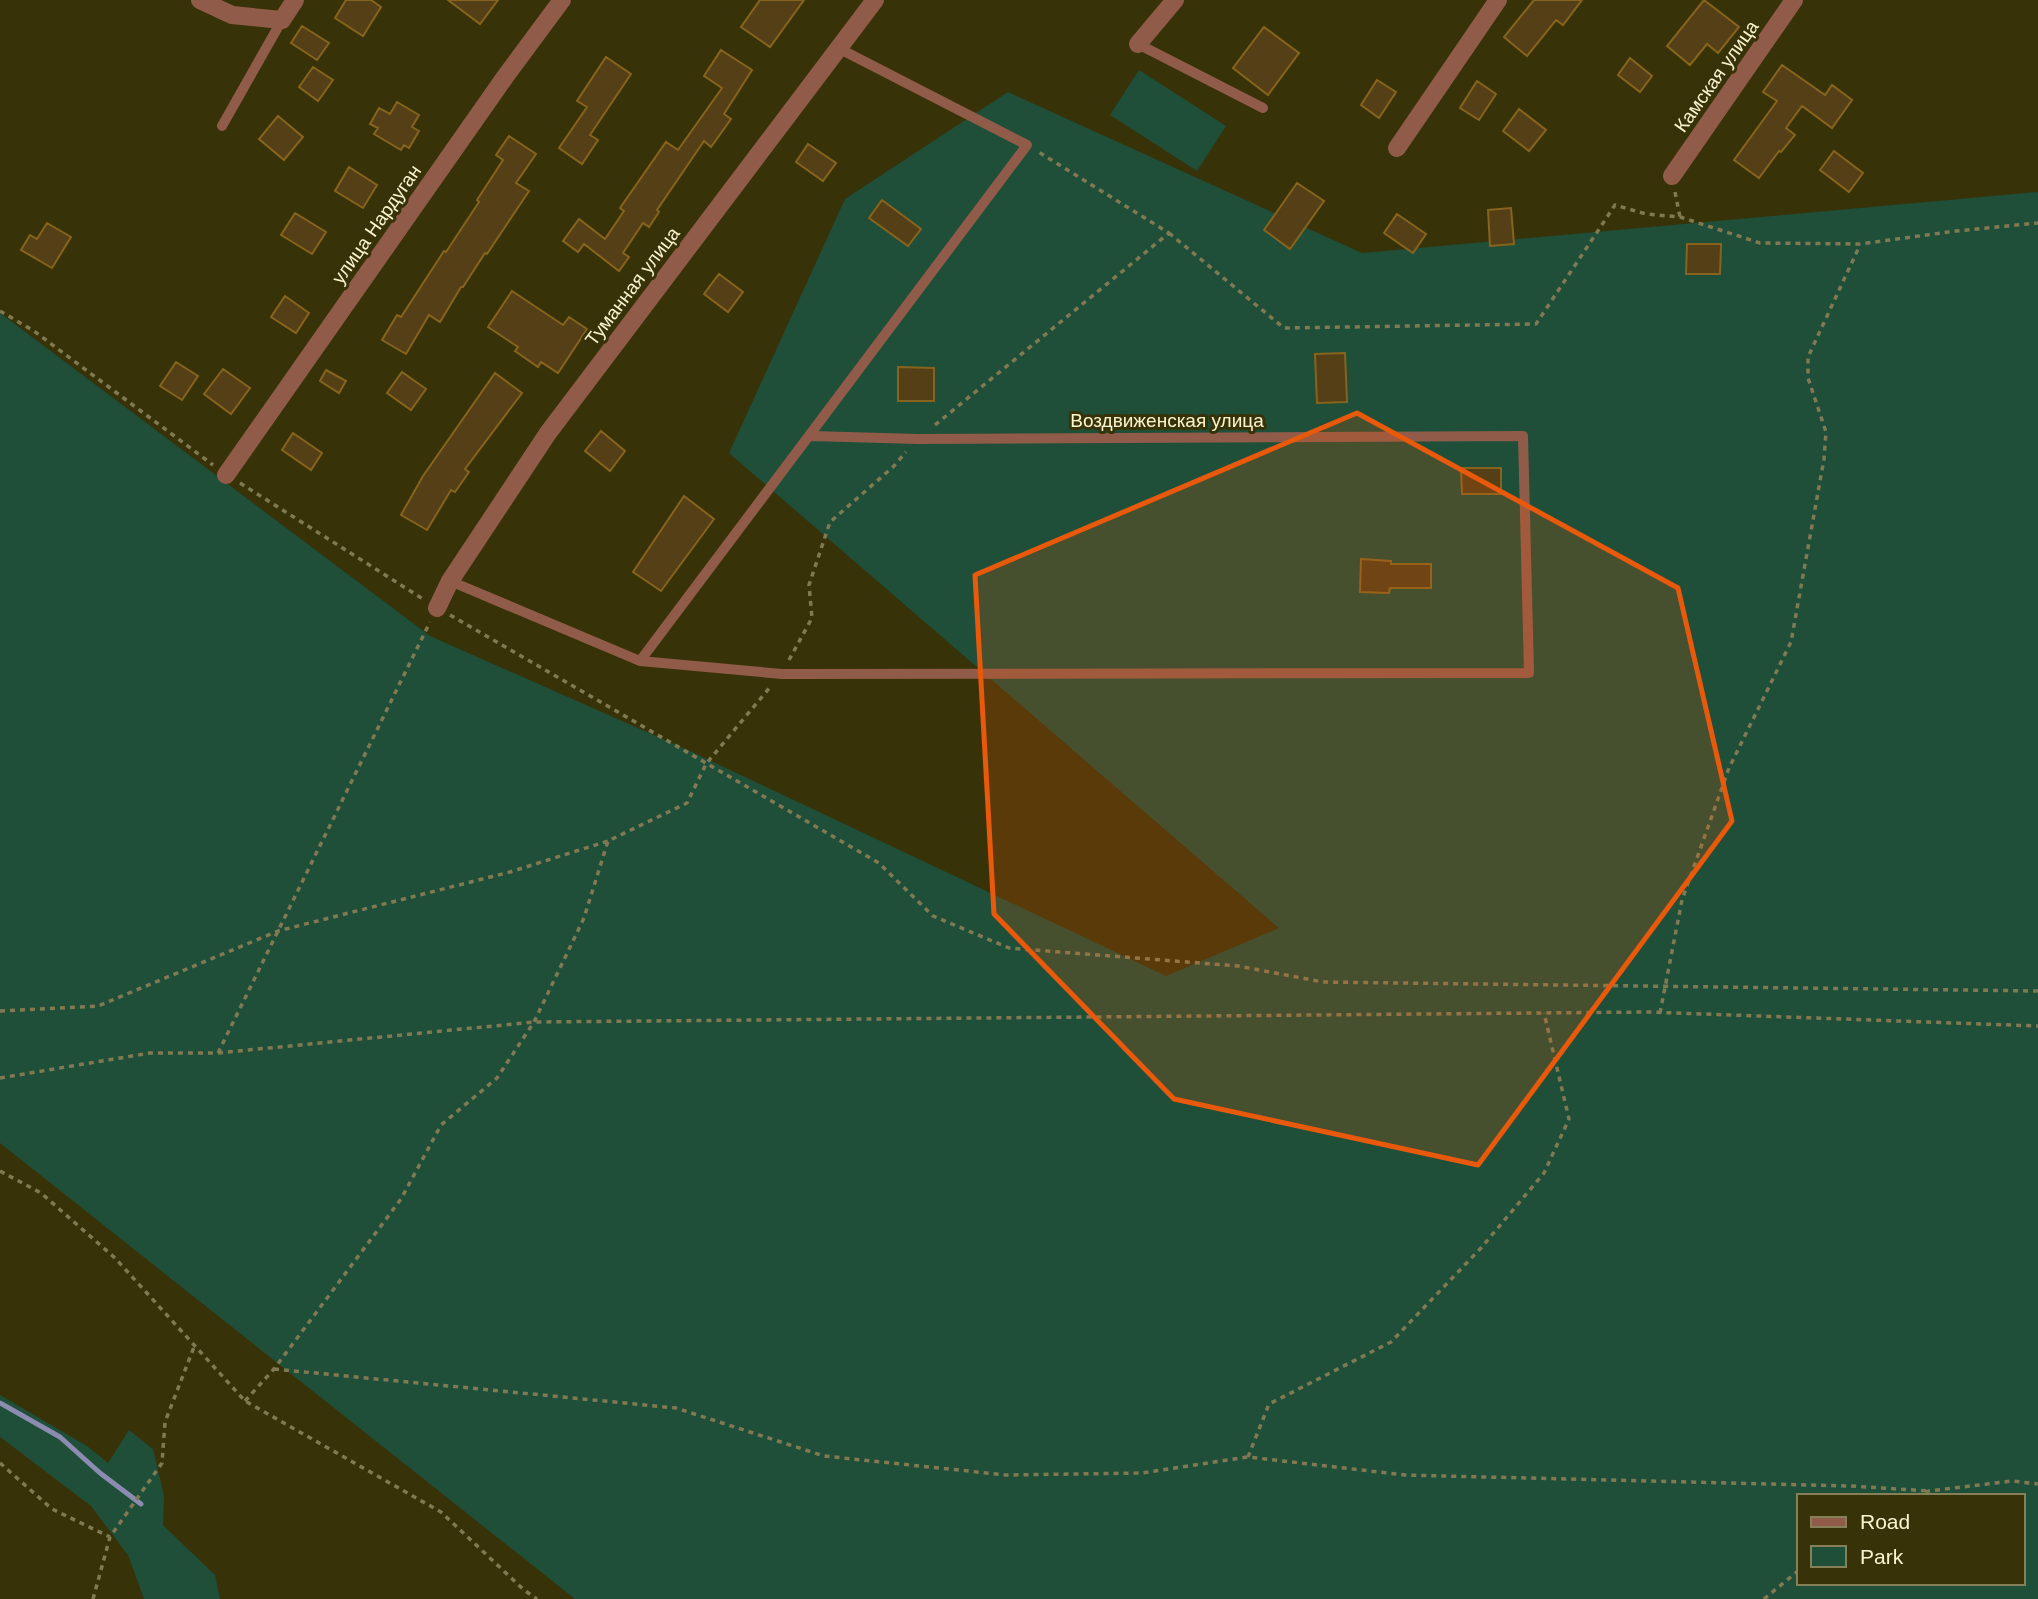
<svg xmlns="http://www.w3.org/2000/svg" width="2038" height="1599" viewBox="0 0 2038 1599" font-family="Helvetica,sans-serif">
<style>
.green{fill:#1f4e39;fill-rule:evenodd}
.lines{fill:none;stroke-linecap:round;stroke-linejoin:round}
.stream{stroke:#8c8cb0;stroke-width:5}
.building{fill:#543f16;stroke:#87641d;stroke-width:2}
.path{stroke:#807a53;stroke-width:3.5;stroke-dasharray:5 5;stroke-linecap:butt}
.lane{stroke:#905c49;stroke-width:10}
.street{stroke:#905c49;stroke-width:18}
.marked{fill:#e8590c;fill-opacity:0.2;stroke:#e8590c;stroke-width:5;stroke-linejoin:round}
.labels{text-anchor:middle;stroke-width:6;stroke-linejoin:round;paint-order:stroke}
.street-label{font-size:19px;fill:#f9f4cf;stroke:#383209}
</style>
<rect width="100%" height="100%" fill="#383209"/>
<!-- green -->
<path class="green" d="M 1139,70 L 1226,126 L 1197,171 L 1110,115 Z
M 1008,92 L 1362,253 L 2038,192 L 2038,1599 L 575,1599 L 0,1143 L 0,313 L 430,636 L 692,752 L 1166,976 L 1279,928 L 729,453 L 845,199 ZM 1798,1496 L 2022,1496 L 2022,1583 L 1798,1583 Z
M 0,1395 L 87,1446 L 108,1463 L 129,1430 L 153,1449 L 164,1496 L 163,1525 L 215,1575 L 220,1599 L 144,1599 L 128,1555 L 91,1506 L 0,1437 Z"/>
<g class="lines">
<!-- stream -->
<path class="stream" d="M 0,1403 L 60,1437 L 100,1473 L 141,1504"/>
</g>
<!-- building -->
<path class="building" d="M 346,0 L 371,0 L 381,7 L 363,36 L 335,18 Z
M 448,0 L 498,0 L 480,24 Z
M 760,0 L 804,0 L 770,47 L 741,27 Z
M 1534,0 L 1582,0 L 1563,25 L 1556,20 L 1527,56 L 1504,37 Z
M 1704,0 L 1739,27 L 1718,53 L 1707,44 L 1690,65 L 1667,46 Z
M 302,26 L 329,43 L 317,60 L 291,43 Z
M 1264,27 L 1299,53 L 1268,95 L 1233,68 Z
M 721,50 L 752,70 L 724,114 L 731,119 L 711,147 L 704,141 L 657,210 L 659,212 L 649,227 L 643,223 L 623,253 L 629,257 L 619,271 L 584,244 L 578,252 L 563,241 L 579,219 L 605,239 L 624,211 L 620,208 L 666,142 L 678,150 L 722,88 L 704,76 Z
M 606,57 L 631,74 L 590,135 L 598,140 L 582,164 L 559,148 L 587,107 L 577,101 Z
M 1630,58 L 1652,76 L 1640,92 L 1618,75 Z
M 1782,65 L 1825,95 L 1832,85 L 1852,100 L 1832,128 L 1802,106 L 1786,128 L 1795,135 L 1781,152 L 1779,151 L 1759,178 L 1734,160 L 1777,101 L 1763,92 Z
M 313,67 L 333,80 L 318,101 L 299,87 Z
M 1377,80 L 1396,92 L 1379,118 L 1361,105 Z
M 1477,81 L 1496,94 L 1479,120 L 1460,108 Z
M 397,102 L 419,115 L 412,127 L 419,131 L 409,148 L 404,145 L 401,150 L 374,134 L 378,128 L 370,124 L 379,108 L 390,114 Z
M 1519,109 L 1546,130 L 1529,151 L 1503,131 Z
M 278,116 L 303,137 L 284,160 L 259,139 Z
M 509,136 L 536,154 L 516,183 L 529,191 L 487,254 L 485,253 L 463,287 L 461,287 L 440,322 L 429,315 L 406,354 L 382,340 L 397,315 L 401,317 L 444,251 L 446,252 L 479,202 L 477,200 L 503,160 L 496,155 Z
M 808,144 L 836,163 L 823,181 L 796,162 Z
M 1834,151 L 1863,173 L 1849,192 L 1820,170 Z
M 349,167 L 377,185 L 363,208 L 335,191 Z
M 1297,183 L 1324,201 L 1290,249 L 1264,230 Z
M 882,200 L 921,229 L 908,246 L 869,218 Z
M 1511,208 L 1514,244 L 1490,246 L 1488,210 Z
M 295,213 L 326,232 L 312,254 L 281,235 Z
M 1397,214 L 1426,234 L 1413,253 L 1384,233 Z
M 47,223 L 71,237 L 52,268 L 21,250 L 30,235 L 37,239 Z
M 1687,244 L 1721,244 L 1720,274 L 1686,274 Z
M 719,274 L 743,292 L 728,312 L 704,294 Z
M 512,291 L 563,325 L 569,317 L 587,329 L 558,373 L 541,362 L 538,367 L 515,351 L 518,347 L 488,327 Z
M 285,296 L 309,313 L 296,333 L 271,317 Z
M 1345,353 L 1347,402 L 1317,403 L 1315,354 Z
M 176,362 L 198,376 L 182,400 L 160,386 Z
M 898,367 L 934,368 L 934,401 L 898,401 Z
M 223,369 L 250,388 L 231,414 L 204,394 Z
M 326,370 L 346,381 L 339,393 L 320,381 Z
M 402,372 L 426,389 L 411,410 L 387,393 Z
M 495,373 L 522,393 L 465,469 L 469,472 L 455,492 L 451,490 L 427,530 L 401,515 L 423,476 Z
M 601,431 L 625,451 L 610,471 L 585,451 Z
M 293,433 L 322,453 L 311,470 L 282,450 Z
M 1461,468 L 1501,468 L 1501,494 L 1462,494 Z
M 684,496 L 714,519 L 661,591 L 633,572 Z
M 1361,559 L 1391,561 L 1391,564 L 1431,564 L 1431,588 L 1390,588 L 1389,593 L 1360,592 Z"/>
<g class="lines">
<!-- path -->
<path class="path" d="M 1675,192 L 1680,217
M 1169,233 L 1284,328 L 1536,324 L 1615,205 L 1646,214 L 1680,217 L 1760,243 L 1860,244 L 1956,231 L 2038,223
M 0,311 L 34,331 L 213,465
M 935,425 L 1169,233 L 1037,151
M 240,483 L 423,599
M 450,615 L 879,863 L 933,916 L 1009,948 L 1238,966 L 1323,982 L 2038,991
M 789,660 L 812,618 L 809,585 L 830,522 L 893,467 L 906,452
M 0,1011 L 98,1006 L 278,931 L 510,872 L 608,841
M 1660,1013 L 1682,900 L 1729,768 L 1791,642 L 1824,459 L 1826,432 L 1808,378 L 1808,357 L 1860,245
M 218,1053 L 430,622
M 0,1078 L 150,1053 L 218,1053 L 534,1022 L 1648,1012 L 2038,1026
M 0,1171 L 41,1193 L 115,1258 L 245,1401 L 441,1512 L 524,1590 L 537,1599
M 274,1369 L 676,1408 L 824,1456 L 1006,1475 L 1142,1473 L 1248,1457 L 1405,1475 L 1851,1486 L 1929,1491
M 245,1401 L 274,1369 L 401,1199 L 441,1125 L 497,1078 L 534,1022 L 584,918 L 608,841 L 687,803 L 706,764 L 771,686
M 1248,1457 L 1269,1404 L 1391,1342 L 1481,1248 L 1544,1173 L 1569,1119 L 1544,1013
M 0,1463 L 52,1509 L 110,1537
M 1916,1496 L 1929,1491 L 2012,1481 L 2038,1484
M 93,1599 L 110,1537 L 162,1463 L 165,1422 L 194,1347
M 1764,1599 L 1798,1571"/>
<!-- lane -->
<path class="lane" d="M 1138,44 L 1263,108
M 222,126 L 282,20
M 450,581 L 640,661 L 1027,145 L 840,49
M 640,661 L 782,674 L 1529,673 L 1523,436 L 918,439 L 811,436"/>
<!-- street -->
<path class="street" d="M 200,0 L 232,15 L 282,20 L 295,0
M 1138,44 L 1175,0
M 1397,148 L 1498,0
M 1672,176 L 1794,0
M 226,475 L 505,77 L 562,0
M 437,608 L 450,581 L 548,433 L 875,0"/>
</g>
<!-- marked area -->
<path class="marked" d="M 1357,413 L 1678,588 L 1732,821 L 1478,1165 L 1174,1099 L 994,914 L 975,575 Z"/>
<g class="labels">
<!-- street labels -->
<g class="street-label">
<text transform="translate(1716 76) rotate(-55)" y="7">Камская улица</text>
<text transform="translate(376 224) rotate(-55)" y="7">улица Нардуган</text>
<text transform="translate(632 286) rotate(-53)" y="7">Туманная улица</text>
<text x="1167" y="427">Воздвиженская улица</text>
</g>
</g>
<!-- legend -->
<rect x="1797" y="1494" width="228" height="91" fill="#383209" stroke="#858058" stroke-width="2"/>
<rect x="1811" y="1517" width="35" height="10" fill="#905c49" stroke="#858058" stroke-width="2"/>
<text x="1860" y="1529" font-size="21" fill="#f9f4cf">Road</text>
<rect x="1811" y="1546" width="35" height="21" fill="#1f4e39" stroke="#858058" stroke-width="2"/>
<text x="1860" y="1564" font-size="21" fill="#f9f4cf">Park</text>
</svg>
